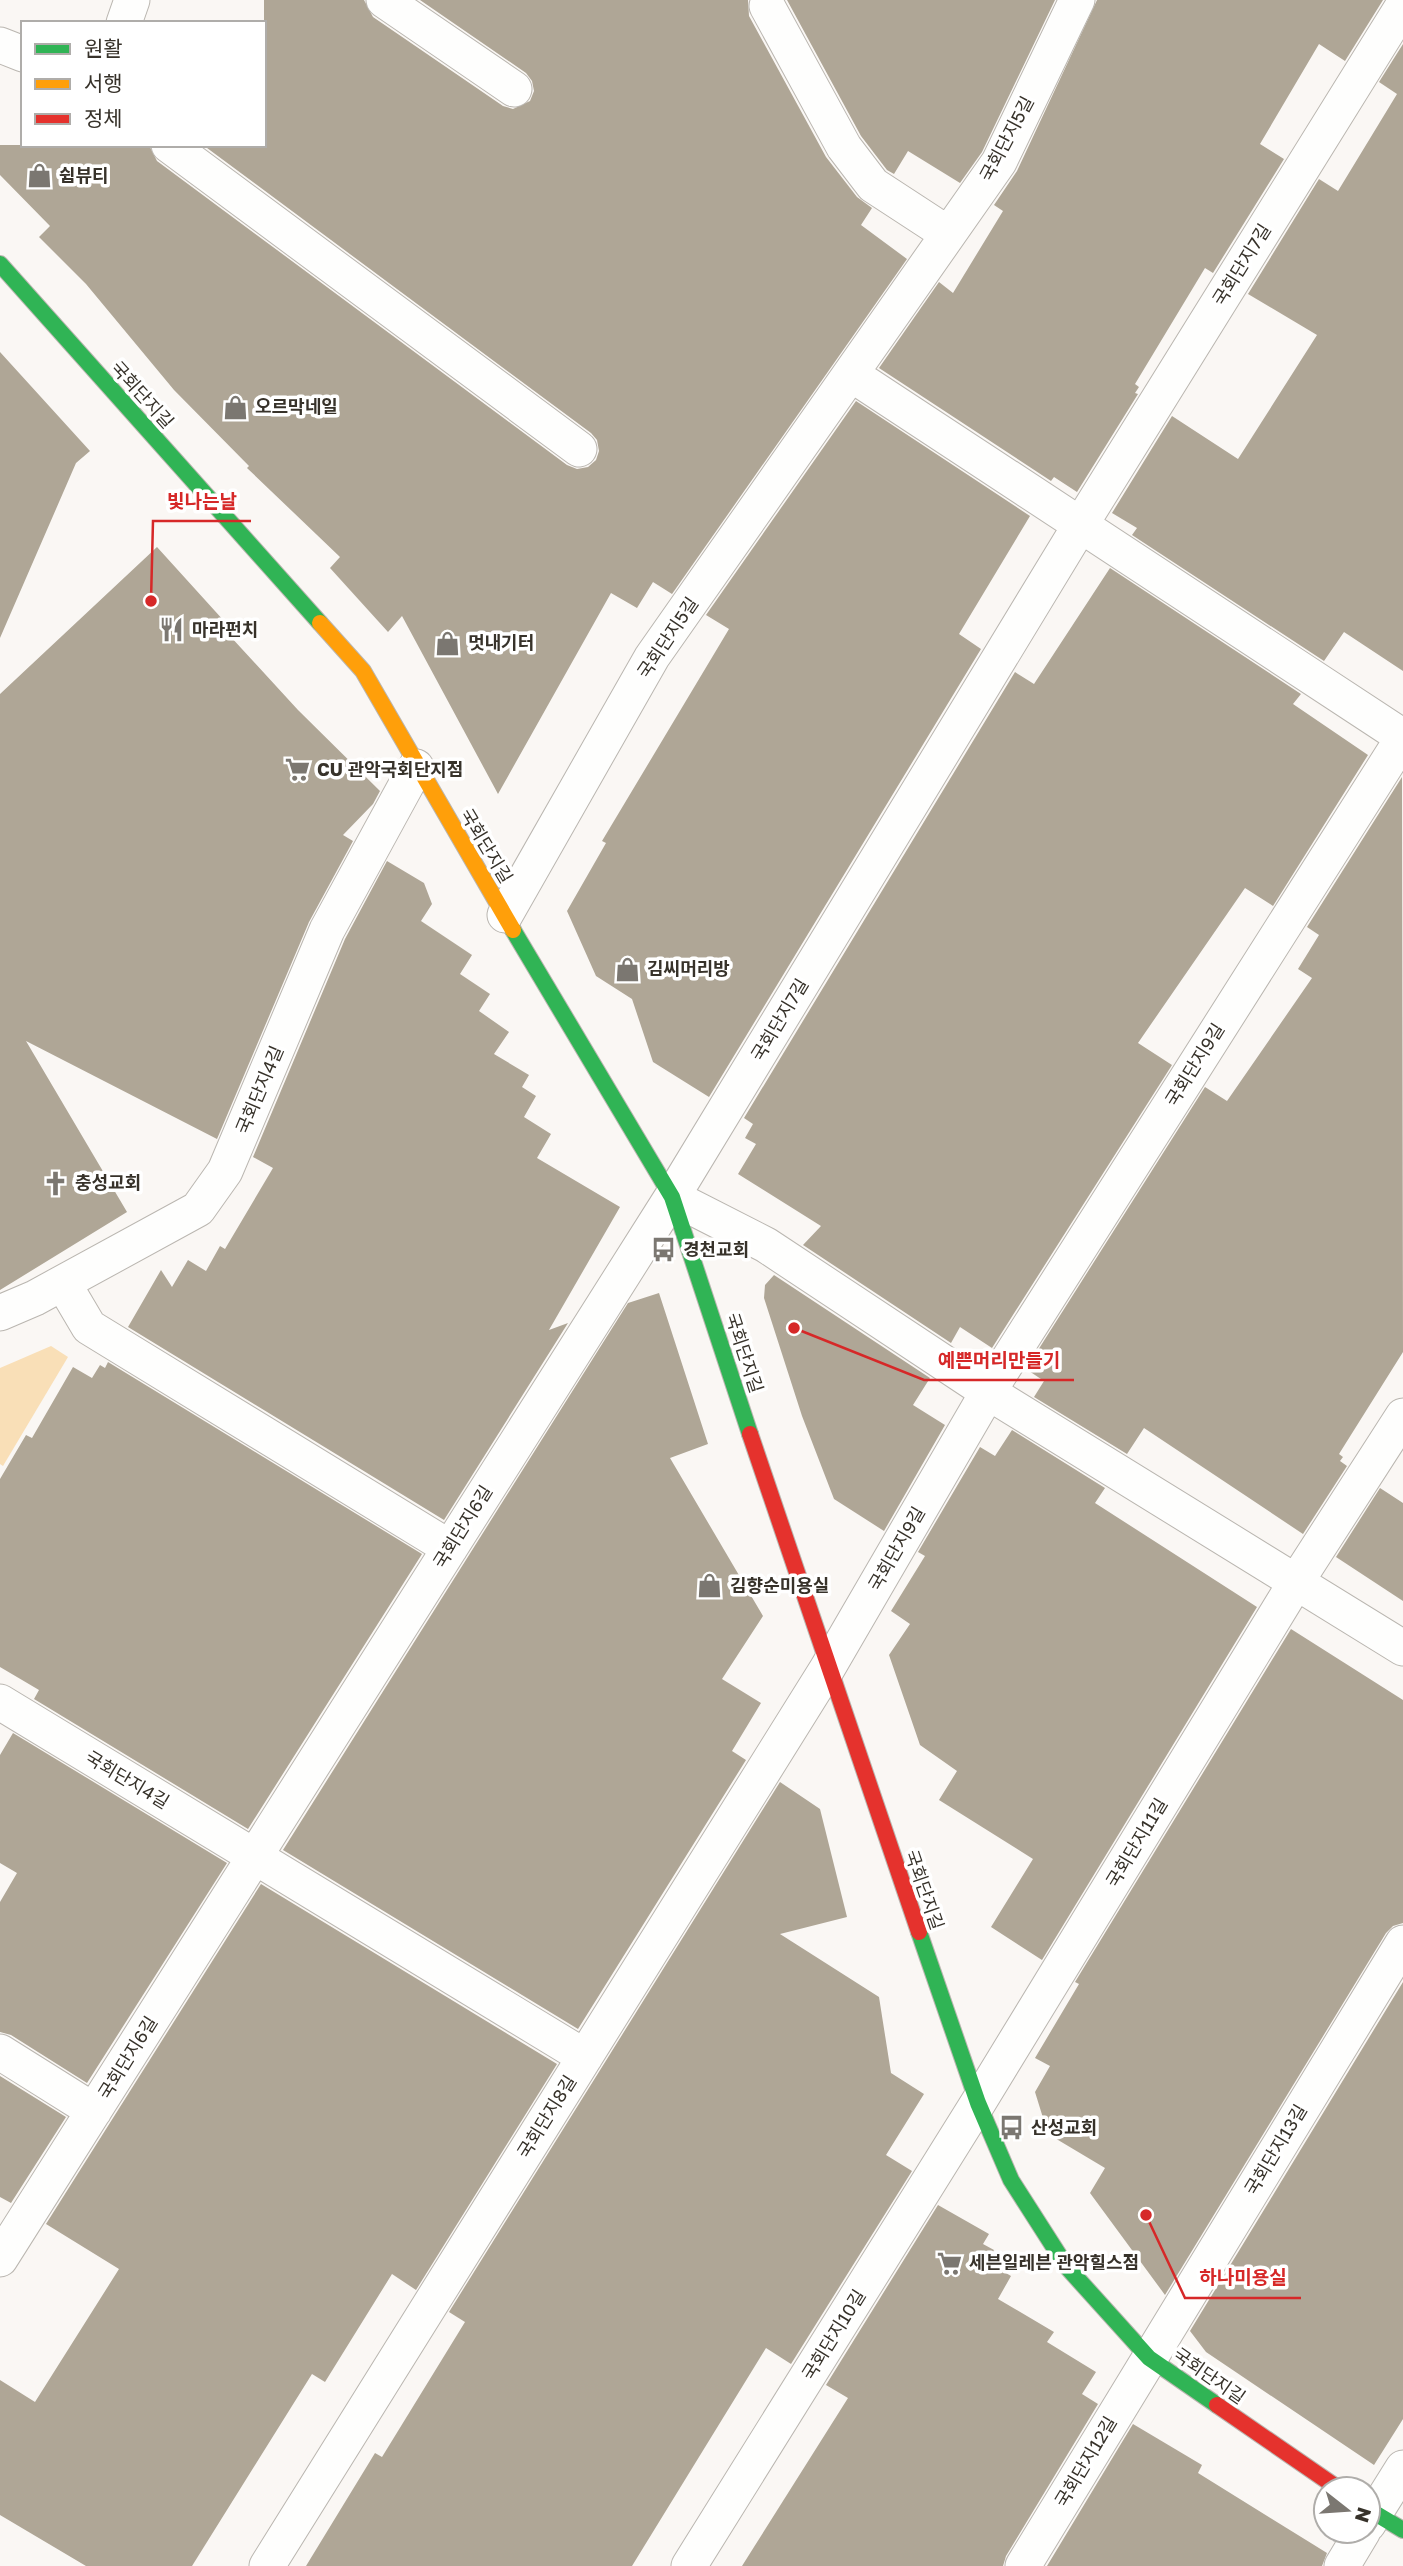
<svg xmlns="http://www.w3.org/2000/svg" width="1403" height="2566" viewBox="0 0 1403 2566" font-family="'Golos Text','Noto Sans KR',sans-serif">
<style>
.green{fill:#f9dfb7}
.building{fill:#afa696}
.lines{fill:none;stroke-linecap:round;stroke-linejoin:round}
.lane-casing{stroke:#bab6b0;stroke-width:37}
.fast-casing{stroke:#bab6b0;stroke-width:18}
.slow-casing{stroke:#bab6b0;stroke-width:18}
.jam-casing{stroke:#bab6b0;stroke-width:18}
.lane{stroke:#fefefd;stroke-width:35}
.fast{stroke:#30b455;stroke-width:16}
.slow{stroke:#ff9f0a;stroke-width:16}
.jam{stroke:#e5322d;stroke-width:16}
.labels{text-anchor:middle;stroke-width:7;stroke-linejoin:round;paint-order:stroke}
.street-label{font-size:18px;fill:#37322a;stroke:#fff}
.poi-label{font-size:18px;font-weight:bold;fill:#37322a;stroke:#fff;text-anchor:start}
.leader{fill:none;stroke:#d62828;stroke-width:2.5}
.callout-dot{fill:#d62828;stroke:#fff;stroke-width:2.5}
.callout-label{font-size:19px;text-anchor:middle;font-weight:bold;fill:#d62828;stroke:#fff;stroke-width:7;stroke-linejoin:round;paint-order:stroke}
</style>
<rect width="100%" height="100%" fill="#faf7f4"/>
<!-- green -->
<path class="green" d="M 51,1346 L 68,1357 L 3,1466 L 0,1464 L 0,1368 Z"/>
<!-- building -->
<path class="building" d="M 264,0 L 364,0 L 373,17 L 503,106 L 513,109 L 530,101 L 534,91 L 532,81 L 526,73 L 420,0 L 748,0 L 749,16 L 826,157 L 857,197 L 872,208 L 861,225 L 907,259 L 672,594 L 653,582 L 637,608 L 611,593 L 498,794 L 402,616 L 388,632 L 330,568 L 340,557 L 247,468 L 249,466 L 174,390 L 86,284 L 39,237 L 50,226 L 0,175 L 0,145 L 149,145 L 157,161 L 567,465 L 577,469 L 588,467 L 596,460 L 599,451 L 597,440 L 591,433 L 203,145 L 264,145 Z
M 787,0 L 1055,0 L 982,152 L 960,183 L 908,151 L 894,174 L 887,170 L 861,136 Z
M 1097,0 L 1383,0 L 1345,61 L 1319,44 L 1260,144 L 1284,159 L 1213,273 L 1205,268 L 1135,384 L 1139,387 L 1135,393 L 1138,394 L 1077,492 L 1054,477 L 1051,481 L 879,368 L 939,282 L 953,293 L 1003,211 L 994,205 L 1017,171 Z
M 1403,44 L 1403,671 L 1344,632 L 1324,661 L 1132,535 L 1137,528 L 1112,513 L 1172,416 L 1238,459 L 1317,335 L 1248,294 L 1319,179 L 1338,191 L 1397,94 L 1379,82 Z
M 0,352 L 90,451 L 76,463 L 0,638 Z
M 856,401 L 1030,516 L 959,634 L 981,649 L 709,1097 L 653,1062 L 632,999 L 596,976 L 567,911 L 606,843 L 602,841 L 729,629 L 706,615 Z
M 157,547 L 234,632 L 230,636 L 298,710 L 380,791 L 373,804 L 343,835 L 353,841 L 309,922 L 217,1139 L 26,1041 L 127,1212 L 0,1290 L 0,694 Z
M 1110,568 L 1301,694 L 1293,704 L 1368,755 L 1273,906 L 1245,888 L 1138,1043 L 1172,1065 L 992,1348 L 960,1327 L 951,1343 L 803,1245 L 821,1226 L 738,1174 L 756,1144 L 745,1138 L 753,1124 L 744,1118 L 1015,672 L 1034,684 Z
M 1402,777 L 1403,1352 L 1339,1454 L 1343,1457 L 1340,1461 L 1347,1466 L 1303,1534 L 1144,1428 L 1127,1454 L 1034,1397 L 1044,1381 L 1026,1369 L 1205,1087 L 1227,1101 L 1312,978 L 1298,969 L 1319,935 L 1307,927 Z
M 387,861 L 424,883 L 432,904 L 421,921 L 472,955 L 460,974 L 490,994 L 479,1011 L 509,1032 L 494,1054 L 529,1075 L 522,1087 L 536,1096 L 524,1117 L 551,1134 L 537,1158 L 620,1207 L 549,1330 L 568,1323 L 444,1520 L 128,1327 L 161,1270 L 172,1287 L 188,1260 L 206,1271 L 220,1246 L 225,1249 L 273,1168 L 253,1157 L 345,939 Z
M 774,1275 L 930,1378 L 913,1405 L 945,1425 L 884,1531 L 834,1499 L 802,1416 L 764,1298 L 765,1285 Z
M 659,1293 L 708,1444 L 670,1458 L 763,1616 L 722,1679 L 761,1703 L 732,1751 L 746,1760 L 578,2029 L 283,1850 L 628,1303 Z
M 108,1362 L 422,1554 L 248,1829 L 34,1699 L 39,1690 L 0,1667 L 0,1479 L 26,1435 L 32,1438 L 73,1367 L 92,1378 L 100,1365 L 105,1368 Z
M 1012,1430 L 1105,1488 L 1095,1503 L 1257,1607 L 1042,1960 L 991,1927 L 1033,1859 L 939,1800 L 957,1771 L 920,1745 L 889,1655 L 910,1624 L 891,1611 L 925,1556 L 918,1552 L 980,1447 L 995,1456 Z
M 1380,1488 L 1403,1503 L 1403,1601 L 1336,1557 Z
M 1291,1629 L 1403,1700 L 1403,1923 L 1393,1926 L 1386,1933 L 1165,2295 L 1090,2193 L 1105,2168 L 1048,2134 L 1035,2092 L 1050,2066 L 1035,2058 L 1079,1984 L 1075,1982 Z
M 13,1733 L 227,1863 L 87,2083 L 11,2035 L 0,2032 L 0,1902 L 17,1873 L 0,1863 L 0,1755 Z
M 780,1782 L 820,1809 L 847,1917 L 780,1934 L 879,1997 L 891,2073 L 924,2094 L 886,2155 L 912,2171 L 791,2364 L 766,2348 L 632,2566 L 306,2566 L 375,2453 L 382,2457 L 465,2322 L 449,2312 Z
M 261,1884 L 557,2064 L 416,2290 L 392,2274 L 325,2382 L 312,2374 L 192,2566 L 86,2566 L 0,2515 L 0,2380 L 35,2402 L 119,2269 L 46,2224 Z
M 1403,1982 L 1403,2419 L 1374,2465 L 1206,2352 L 1190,2331 Z
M 0,2076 L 66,2117 L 11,2203 L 0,2197 Z
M 938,2205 L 989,2234 L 983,2244 L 994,2250 L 987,2262 L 1011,2276 L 998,2299 L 1054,2332 L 1047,2342 L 1096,2372 L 1082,2394 L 1098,2404 L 1006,2556 L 1003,2566 L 742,2566 L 848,2398 L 826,2385 Z
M 1133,2424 L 1202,2465 L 1198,2473 L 1327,2553 L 1322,2566 L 1047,2566 Z"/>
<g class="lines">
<defs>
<path id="lane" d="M 384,0 L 514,89
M 767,6 L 844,147 L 873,185 L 948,234
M 124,23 L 132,0
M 0,45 L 23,54
M 169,145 L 579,449
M 851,374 L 1403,737
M 505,915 L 652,657 L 999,162 L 1077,0
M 672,1197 L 766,1245 L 988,1392 L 1403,1648
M 63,1283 L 89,1327 L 450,1548
M 0,1313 L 35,1298 L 198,1209 L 225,1171 L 327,930 L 416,767
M 0,1702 L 585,2057
M 0,2052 L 94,2111
M 0,2259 L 672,1197 L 1081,524 L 1403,6
M 1368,2524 L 1403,2468
M 267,2566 L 827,1669 L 988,1392 L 1403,738
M 689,2566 L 978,2103 L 1296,1582 L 1403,1416
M 1023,2566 L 1403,1943
M 1342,2566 L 1363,2531"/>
<path id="fast" d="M 0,264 L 320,623
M 513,930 L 672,1197 L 750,1434
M 919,1932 L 978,2103 L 1011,2180 L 1066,2266 L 1149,2358 L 1217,2405
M 1368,2509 L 1403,2530"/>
<path id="slow" d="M 320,623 L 363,671 L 513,930"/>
<path id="jam" d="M 750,1434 L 919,1932
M 1217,2405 L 1339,2489"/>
</defs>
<!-- lane casing -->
<use href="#lane" class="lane-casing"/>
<!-- fast casing -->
<use href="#fast" class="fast-casing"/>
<!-- slow casing -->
<use href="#slow" class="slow-casing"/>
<!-- jam casing -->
<use href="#jam" class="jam-casing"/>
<!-- lane -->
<use href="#lane" class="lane"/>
<!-- fast -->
<use href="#fast" class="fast"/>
<!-- slow -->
<use href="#slow" class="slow"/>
<!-- jam -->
<use href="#jam" class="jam"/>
</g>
<!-- icons -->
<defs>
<symbol id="shop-bare" viewBox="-9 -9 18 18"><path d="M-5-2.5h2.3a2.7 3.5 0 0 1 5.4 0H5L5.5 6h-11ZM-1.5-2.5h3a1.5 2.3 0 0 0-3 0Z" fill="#7b7771" stroke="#fff" stroke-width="2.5" paint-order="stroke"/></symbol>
<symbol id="restaurant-bare" viewBox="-9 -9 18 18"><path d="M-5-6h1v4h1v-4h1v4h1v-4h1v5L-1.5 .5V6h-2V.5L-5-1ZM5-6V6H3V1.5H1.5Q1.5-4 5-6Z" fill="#7b7771" stroke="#fff" stroke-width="2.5" paint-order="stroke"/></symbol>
<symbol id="supermarket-bare" viewBox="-9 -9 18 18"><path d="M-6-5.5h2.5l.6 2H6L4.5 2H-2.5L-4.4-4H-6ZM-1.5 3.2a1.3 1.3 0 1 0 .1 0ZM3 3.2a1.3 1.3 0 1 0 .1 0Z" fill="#7b7771" stroke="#fff" stroke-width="2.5" paint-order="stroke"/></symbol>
<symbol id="church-bare" viewBox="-9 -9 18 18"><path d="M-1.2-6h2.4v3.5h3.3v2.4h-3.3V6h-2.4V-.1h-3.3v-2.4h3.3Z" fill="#7b7771" stroke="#fff" stroke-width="2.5" paint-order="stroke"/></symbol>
<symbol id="bus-bare" viewBox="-9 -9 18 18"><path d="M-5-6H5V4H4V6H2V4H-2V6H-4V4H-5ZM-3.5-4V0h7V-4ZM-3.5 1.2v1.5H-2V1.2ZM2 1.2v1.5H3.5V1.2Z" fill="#7b7771" stroke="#fff" stroke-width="2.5" paint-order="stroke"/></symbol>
</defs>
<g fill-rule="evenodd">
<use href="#shop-bare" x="22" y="158" width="35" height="35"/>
<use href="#shop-bare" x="218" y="390" width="35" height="35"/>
<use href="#restaurant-bare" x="154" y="612" width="35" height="35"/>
<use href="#shop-bare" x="430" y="626" width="35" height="35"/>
<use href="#supermarket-bare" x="280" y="752" width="35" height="35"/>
<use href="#shop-bare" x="610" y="952" width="35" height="35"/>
<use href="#church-bare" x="38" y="1166" width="35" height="35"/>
<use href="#bus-bare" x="646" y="1232" width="35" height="35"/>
<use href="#shop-bare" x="692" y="1568" width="35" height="35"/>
<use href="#bus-bare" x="994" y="2110" width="35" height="35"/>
<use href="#supermarket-bare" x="932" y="2246" width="35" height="35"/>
</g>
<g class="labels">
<!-- street labels -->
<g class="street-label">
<text transform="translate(1007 139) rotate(-62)" y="6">국회단지5길</text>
<text transform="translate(1242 265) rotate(-58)" y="6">국회단지7길</text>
<text transform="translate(142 395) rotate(48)" y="6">국회단지길</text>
<text transform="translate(668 638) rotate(-56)" y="6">국회단지5길</text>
<text transform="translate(486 846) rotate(59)" y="6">국회단지길</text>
<text transform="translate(780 1020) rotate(-59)" y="6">국회단지7길</text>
<text transform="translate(1195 1065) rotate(-58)" y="6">국회단지9길</text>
<text transform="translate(260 1090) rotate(-67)" y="6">국회단지4길</text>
<text transform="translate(744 1353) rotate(72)" y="6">국회단지길</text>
<text transform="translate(463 1527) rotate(-58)" y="6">국회단지6길</text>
<text transform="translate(897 1549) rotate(-60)" y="6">국회단지9길</text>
<text transform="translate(127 1780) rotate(31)" y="6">국회단지4길</text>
<text transform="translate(1137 1843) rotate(-59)" y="6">국회단지11길</text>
<text transform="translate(924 1890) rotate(71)" y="6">국회단지길</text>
<text transform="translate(128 2058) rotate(-58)" y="6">국회단지6길</text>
<text transform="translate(547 2117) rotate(-58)" y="6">국회단지8길</text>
<text transform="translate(1276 2150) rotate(-59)" y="6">국회단지13길</text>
<text transform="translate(834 2335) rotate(-58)" y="6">국회단지10길</text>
<text transform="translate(1209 2376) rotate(35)" y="6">국회단지길</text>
<text transform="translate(1086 2462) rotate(-59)" y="6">국회단지12길</text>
</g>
<!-- poi labels -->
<g class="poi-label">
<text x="59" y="182">쉼뷰티</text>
<text x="255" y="413">오르막네일</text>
<text x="192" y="636">마라펀치</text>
<text x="468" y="649">멋내기터</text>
<text x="317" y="776">CU 관악국회단지점</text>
<text x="647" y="975">김씨머리방</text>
<text x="75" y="1189">충성교회</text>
<text x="683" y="1256">경천교회</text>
<text x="730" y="1592">김향순미용실</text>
<text x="1031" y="2134">산성교회</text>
<text x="969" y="2269">세븐일레븐 관악힐스점</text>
</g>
</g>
<!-- callouts -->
<path class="leader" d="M151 601L153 521H251M794 1328L924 1380H1074M1146 2215L1185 2298H1301"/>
<g class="callout-dot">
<circle cx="151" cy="601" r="7"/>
<circle cx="794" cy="1328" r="7"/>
<circle cx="1146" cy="2215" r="7"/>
</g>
<g class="callout-label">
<text x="202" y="508">빛나는날</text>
<text x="999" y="1367">예쁜머리만들기</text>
<text x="1243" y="2284">하나미용실</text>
</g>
<!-- legend -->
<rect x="21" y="21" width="245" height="126" fill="#ffffff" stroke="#afadaa" stroke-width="2"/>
<rect x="35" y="44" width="35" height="10" fill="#30b455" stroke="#afadaa" stroke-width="2"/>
<text x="84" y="56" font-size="21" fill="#37322a">원활</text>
<rect x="35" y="79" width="35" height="10" fill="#ff9f0a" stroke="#afadaa" stroke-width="2"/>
<text x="84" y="91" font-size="21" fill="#37322a">서행</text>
<rect x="35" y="114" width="35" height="10" fill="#e5322d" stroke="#afadaa" stroke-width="2"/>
<text x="84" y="126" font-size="21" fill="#37322a">정체</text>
<!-- north arrow -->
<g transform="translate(1347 2510) rotate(107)"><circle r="33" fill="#ffffff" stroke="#afadaa" stroke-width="2"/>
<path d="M0-5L12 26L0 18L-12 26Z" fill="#7b7771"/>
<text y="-10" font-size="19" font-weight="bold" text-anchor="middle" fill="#37322a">N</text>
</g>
</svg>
